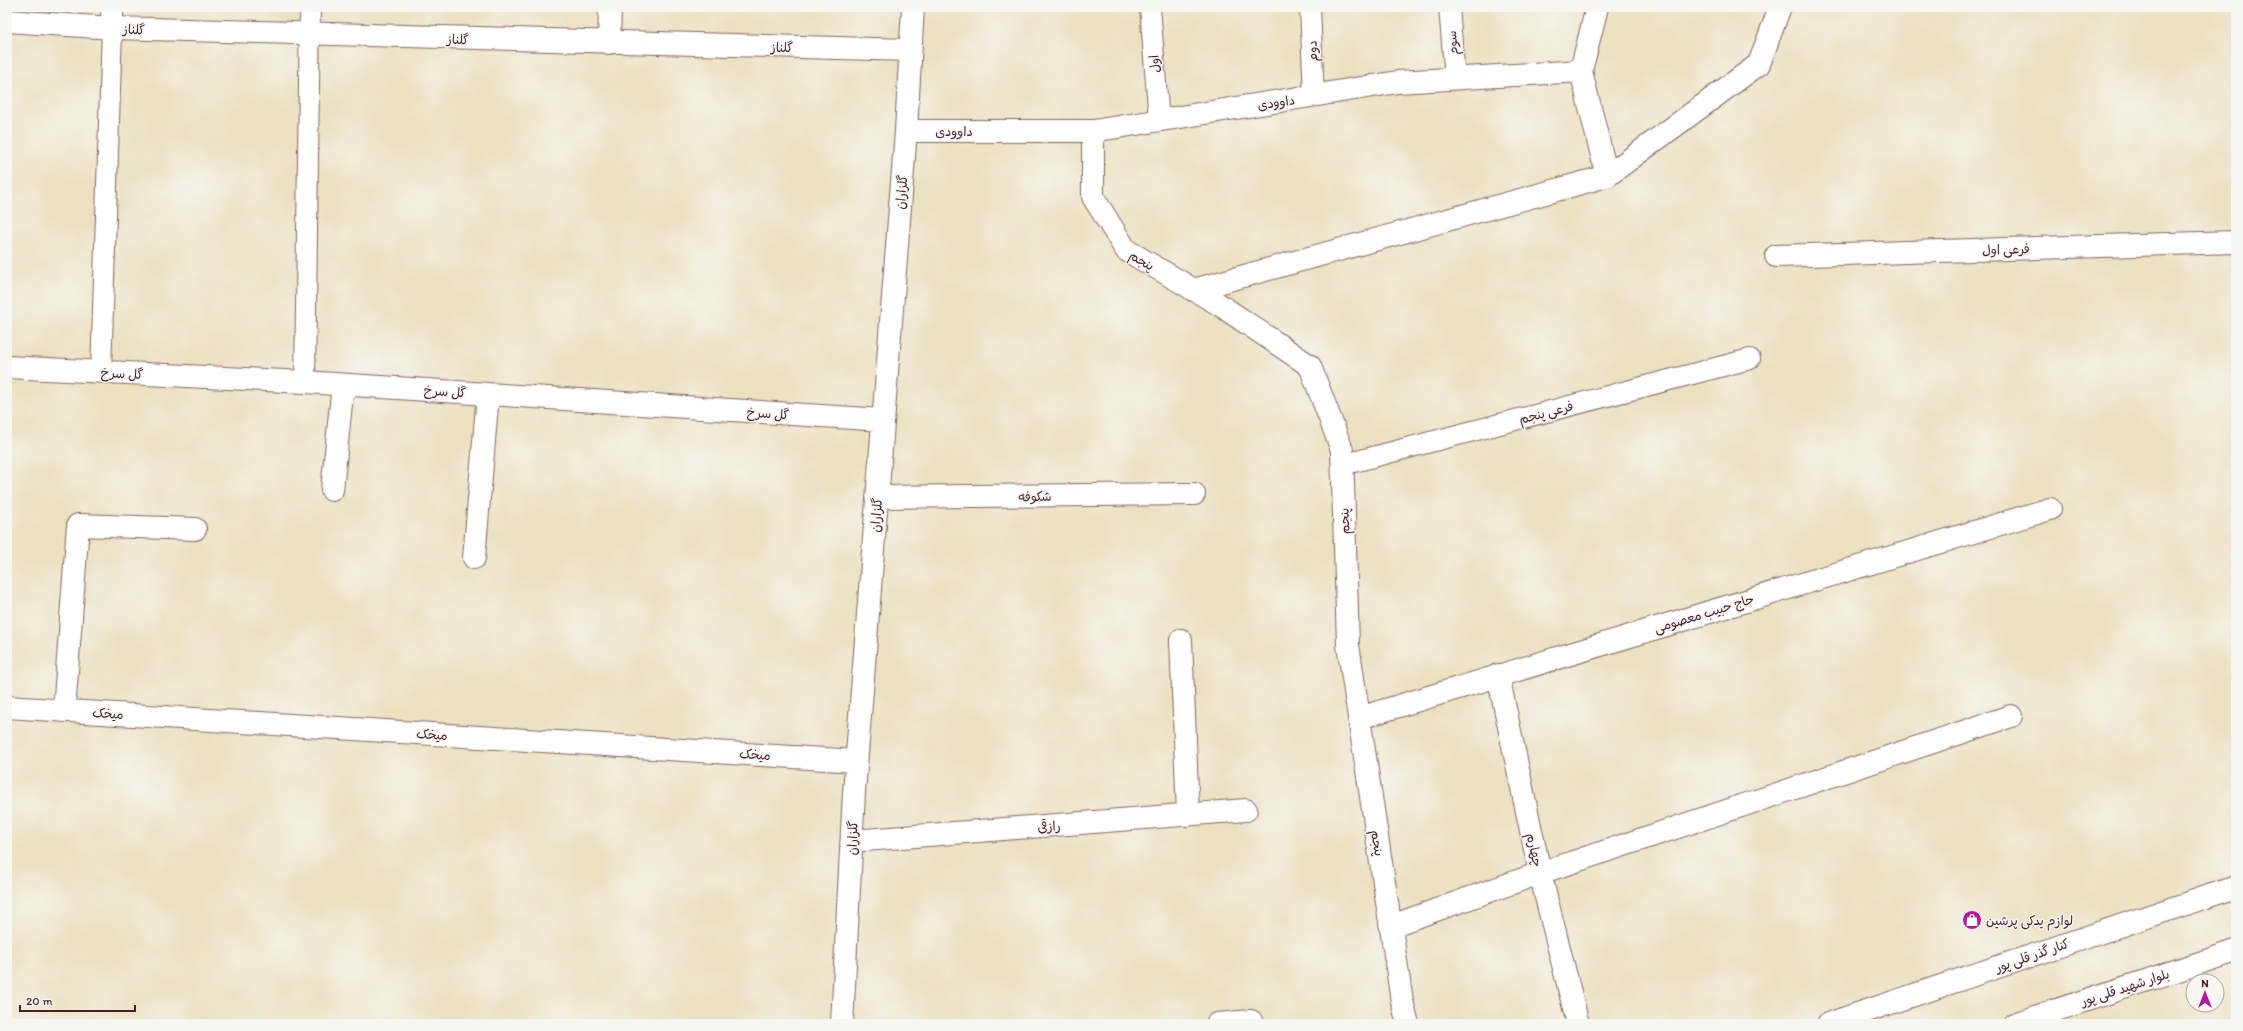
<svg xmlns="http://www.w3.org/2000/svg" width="2243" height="1031" viewBox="0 0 2243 1031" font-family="Itim,'Playpen Sans Arabic',sans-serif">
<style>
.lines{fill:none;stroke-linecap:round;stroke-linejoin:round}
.lane-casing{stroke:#836360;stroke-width:22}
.street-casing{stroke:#836360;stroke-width:24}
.secondary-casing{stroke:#836360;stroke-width:24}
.highway-casing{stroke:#836360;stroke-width:24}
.lane{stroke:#fff;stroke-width:20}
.street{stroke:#fff;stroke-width:22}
.secondary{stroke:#fff;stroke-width:22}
.highway{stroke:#fff;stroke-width:22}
.labels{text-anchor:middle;stroke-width:3;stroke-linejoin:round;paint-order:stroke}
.street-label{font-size:13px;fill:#4a1f2b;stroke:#f6f6f2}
.poi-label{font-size:13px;fill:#4a1f2b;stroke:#f6f6f2;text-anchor:start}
</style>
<rect width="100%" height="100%" fill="#f6f6f2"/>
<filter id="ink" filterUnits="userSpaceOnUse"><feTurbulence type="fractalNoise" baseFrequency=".025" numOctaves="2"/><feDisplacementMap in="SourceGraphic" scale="8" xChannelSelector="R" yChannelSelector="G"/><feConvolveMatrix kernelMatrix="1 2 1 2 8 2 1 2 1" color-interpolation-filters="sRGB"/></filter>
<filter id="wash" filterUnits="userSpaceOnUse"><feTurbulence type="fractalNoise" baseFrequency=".012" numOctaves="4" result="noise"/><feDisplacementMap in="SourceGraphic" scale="16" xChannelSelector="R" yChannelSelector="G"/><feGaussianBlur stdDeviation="0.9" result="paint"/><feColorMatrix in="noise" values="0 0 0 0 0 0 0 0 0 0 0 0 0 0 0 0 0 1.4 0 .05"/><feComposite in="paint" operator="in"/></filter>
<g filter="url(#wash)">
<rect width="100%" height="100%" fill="#ece1c1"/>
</g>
<g filter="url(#ink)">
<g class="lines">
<defs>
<path id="lane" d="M 1150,7 L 1159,121
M 1310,7 L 1314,96
M 1449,7 L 1455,79
M 101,372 L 112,28
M 305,382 L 310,7
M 1342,465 L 1750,359"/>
<path id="street" d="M 7,21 L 112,28 L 910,50
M 112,28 L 112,7
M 609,43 L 610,7
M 1581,71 L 1607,176
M 906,131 L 1093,131 L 1398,82 L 1581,71 L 1597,7
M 1093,131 L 1093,197 L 1126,250 L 1220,305 L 1310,366 L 1342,450 L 1348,645 L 1402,1001 L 1408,1024
M 1776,256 L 2236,242
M 1193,290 L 1607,176 L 1759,64 L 1780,7
M 7,367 L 305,382 L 883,420
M 332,490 L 343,385
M 877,497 L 1194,494
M 474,558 L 488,394
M 1181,640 L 1188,815
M 1498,675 L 1540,873 L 1578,1024
M 7,707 L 856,761
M 64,711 L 78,525 L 195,529
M 1359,718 L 2050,509
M 852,841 L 1246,810
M 1391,926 L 1540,873 L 2011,716
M 842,1024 L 854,792 L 906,131 L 913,7
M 1217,1024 L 1251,1021"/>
<path id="secondary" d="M 1828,1024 L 2236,887"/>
<path id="highway" d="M 2014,1024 L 2236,951"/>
</defs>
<!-- lane casing -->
<use href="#lane" class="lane-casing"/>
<!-- street casing -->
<use href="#street" class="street-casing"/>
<!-- secondary casing -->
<use href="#secondary" class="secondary-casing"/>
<!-- highway casing -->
<use href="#highway" class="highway-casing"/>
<!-- lane -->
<use href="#lane" class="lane"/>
<!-- street -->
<use href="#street" class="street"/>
<!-- secondary -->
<use href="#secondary" class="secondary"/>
<!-- highway -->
<use href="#highway" class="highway"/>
</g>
</g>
<!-- icons -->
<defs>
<symbol id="shop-disc" viewBox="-11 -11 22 22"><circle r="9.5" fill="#b5179e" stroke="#f6f6f2"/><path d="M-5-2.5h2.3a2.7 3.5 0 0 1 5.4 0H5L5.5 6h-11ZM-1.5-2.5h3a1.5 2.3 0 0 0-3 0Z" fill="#fff"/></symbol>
</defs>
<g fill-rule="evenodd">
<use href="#shop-disc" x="1961" y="909" width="22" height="22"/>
</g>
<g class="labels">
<!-- street labels -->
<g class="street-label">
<text transform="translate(134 29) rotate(2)" y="5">گلناز</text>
<text transform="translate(458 39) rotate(2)" y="5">گلناز</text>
<text transform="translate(1452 43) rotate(-95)" y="5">سوم</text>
<text transform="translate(782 47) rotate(1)" y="5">گلناز</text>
<text transform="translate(1312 51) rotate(-92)" y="5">دوم</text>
<text transform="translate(1154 64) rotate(-95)" y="5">اول</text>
<text transform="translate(1276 102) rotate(-9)" y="5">داوودی</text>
<text x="954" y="136">داوودی</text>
<text transform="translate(901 192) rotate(-85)" y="5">گلزاران</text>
<text transform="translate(2006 249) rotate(-2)" y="5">فرعی اول</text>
<text transform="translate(1142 260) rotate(31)" y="5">پنجم</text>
<text transform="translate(122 373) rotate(3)" y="5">گل سرخ</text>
<text transform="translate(445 391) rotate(4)" y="5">گل سرخ</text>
<text transform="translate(1546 412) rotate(-15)" y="5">فرعی پنجم</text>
<text transform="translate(768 413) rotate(4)" y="5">گل سرخ</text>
<text transform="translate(1035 496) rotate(-1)" y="5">شکوفه</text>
<text transform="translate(876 515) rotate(-86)" y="5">گلزاران</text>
<text transform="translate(1344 521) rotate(-92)" y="5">پنجم</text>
<text transform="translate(1704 613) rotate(-17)" y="5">حاج حبیب معصومی</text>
<text transform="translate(108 713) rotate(4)" y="5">میخک</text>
<text transform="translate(432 734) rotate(4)" y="5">میخک</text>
<text transform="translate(755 754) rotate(4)" y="5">میخک</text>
<text transform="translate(1049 826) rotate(-4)" y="5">رازقی</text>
<text transform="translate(852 838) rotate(-88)" y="5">گلزاران</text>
<text transform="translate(1378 843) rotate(81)" y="5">پنجم</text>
<text transform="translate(1535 850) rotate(78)" y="5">چهارم</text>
<text transform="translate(2032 955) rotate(-19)" y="5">کنار گذر قلی پور</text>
<text transform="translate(2125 987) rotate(-18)" y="5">بلوار شهید قلی پور</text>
</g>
<!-- poi labels -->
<g class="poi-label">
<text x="1986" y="925">لوازم یدکی پرشین</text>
</g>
</g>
<!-- margin -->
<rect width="2243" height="1031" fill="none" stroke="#f6f6f2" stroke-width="24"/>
<!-- north arrow -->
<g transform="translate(2205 993)"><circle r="19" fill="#f6f6f2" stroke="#b1a0a2"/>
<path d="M0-3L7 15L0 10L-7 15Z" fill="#b5179e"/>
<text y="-6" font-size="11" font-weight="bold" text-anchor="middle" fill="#4a1f2b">N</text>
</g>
<!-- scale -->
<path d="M20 1005v6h115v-6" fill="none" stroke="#4a1f2b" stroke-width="2"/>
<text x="26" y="1005" font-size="12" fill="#4a1f2b" stroke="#f6f6f2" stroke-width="3" paint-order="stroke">20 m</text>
</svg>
